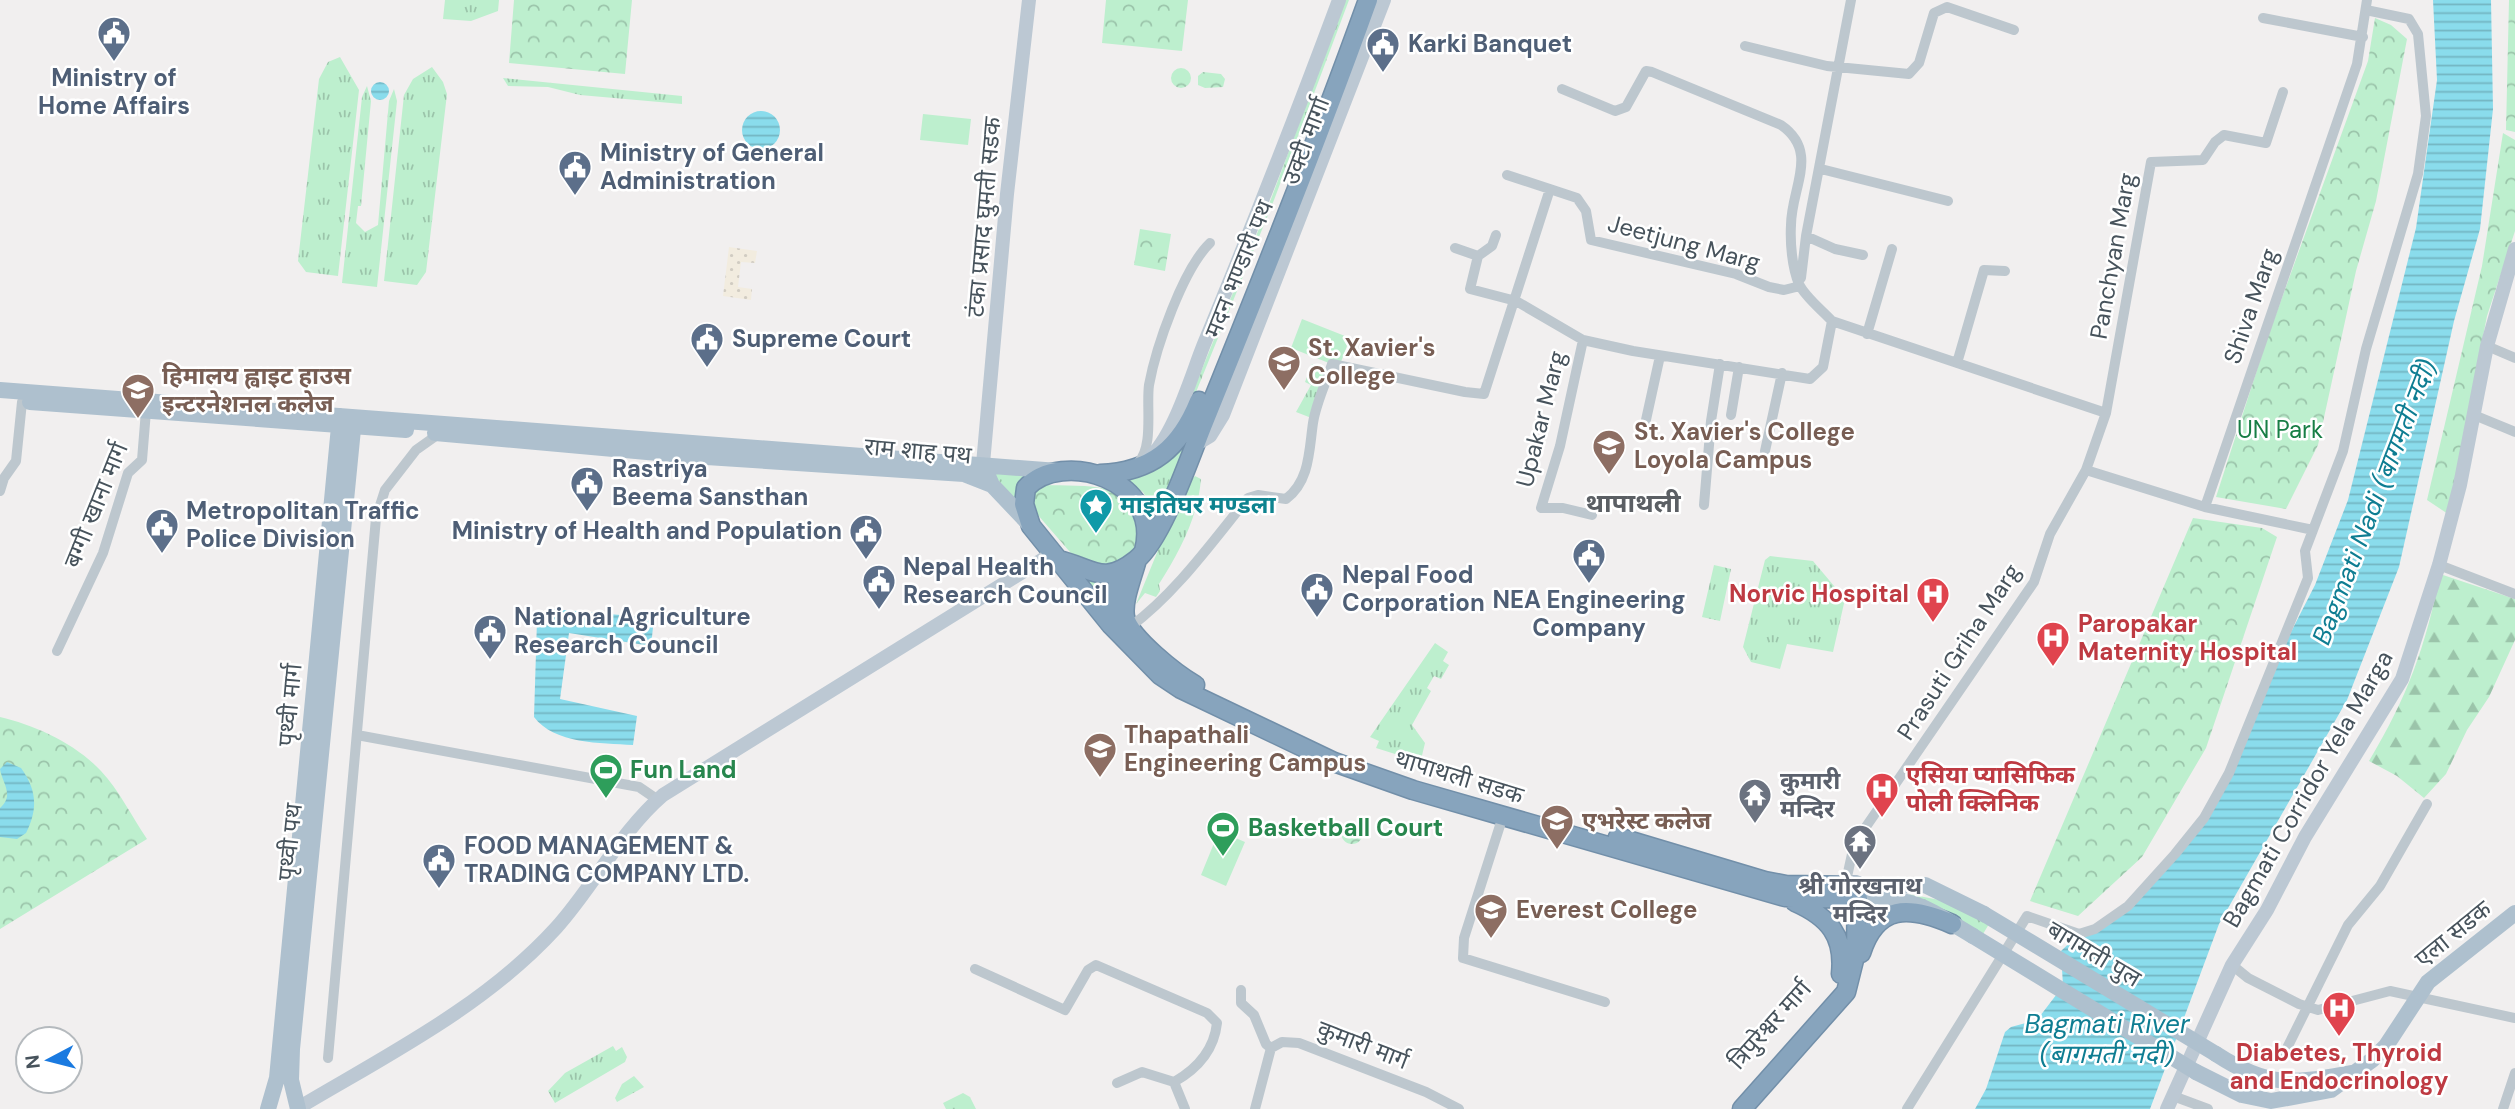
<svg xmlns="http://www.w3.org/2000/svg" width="2515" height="1109" viewBox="0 0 2515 1109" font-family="'DM Sans','Noto Sans Devanagari',sans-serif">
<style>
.grass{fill:url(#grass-tufts)}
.forest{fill:url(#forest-firs)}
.sand{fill:url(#sand-dots)}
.park{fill:url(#park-crowns)}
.pitch{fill:#bdefce}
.water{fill:url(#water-rules)}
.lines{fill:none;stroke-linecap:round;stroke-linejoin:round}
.highway-casing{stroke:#728fa9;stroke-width:21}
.street{stroke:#bdc7ce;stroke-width:10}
.secondary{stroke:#bcc8d3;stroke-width:14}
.primary{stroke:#aec0ce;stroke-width:16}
.highway{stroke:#87a4bd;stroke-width:18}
.primary-bridge{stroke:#aec0ce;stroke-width:16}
.labels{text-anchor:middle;stroke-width:5;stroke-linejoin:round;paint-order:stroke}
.service-label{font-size:24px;font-weight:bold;fill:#4e5e75;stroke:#fff;text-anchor:start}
.street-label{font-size:24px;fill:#47535c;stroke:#fff}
.education-label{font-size:24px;font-weight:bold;fill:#785e54;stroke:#fff;text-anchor:start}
.park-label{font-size:24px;fill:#177e45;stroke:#fff}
.culture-label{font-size:24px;font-weight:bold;fill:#0d838f;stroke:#fff;text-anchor:start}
.health-label{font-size:24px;font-weight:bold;fill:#be3a42;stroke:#fff;text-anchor:start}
.leisure-label{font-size:24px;font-weight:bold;fill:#27864d;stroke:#fff;text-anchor:start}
.worship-label{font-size:24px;font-weight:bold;fill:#5b616d;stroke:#fff;text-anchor:start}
.water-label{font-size:26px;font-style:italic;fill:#0e7d92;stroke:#fff}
.neighbourhood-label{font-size:26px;font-weight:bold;fill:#5b5f64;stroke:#fff}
</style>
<defs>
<pattern id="grass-tufts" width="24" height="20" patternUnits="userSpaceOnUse" patternTransform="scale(1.75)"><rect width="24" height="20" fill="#bdefce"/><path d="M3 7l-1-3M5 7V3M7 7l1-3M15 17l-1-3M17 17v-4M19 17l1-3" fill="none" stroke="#9bc4aa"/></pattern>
<pattern id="forest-firs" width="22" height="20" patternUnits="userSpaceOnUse" patternTransform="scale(1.75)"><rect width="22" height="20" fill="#bdefce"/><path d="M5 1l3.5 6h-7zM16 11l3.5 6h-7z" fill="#9bc4aa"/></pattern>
<pattern id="sand-dots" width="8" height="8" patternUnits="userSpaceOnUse" patternTransform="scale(1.75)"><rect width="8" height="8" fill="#f2ecdf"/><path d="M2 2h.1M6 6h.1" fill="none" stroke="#d1ccc2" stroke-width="1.8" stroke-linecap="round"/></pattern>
<pattern id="park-crowns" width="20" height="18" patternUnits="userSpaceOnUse" patternTransform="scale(1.75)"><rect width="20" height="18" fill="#bdefce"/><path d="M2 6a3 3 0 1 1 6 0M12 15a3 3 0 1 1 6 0" fill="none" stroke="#9bc4aa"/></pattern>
<pattern id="water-rules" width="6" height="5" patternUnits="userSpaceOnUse" patternTransform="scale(1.75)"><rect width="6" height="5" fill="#8adcec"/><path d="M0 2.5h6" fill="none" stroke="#73b5c2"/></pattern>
</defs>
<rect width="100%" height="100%" fill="#f1efef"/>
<!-- grass -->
<path class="grass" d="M 445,0 L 499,0 L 498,11 L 471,21 L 443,19 Z
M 1345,0 L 1349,0 L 1274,200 L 1192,402 L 1189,401 L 1271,199 Z
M 340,57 L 359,90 L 338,276 L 306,272 L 298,261 L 319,79 L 328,62 Z
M 432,67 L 443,82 L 447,94 L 426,272 L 417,285 L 384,281 L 404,95 L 413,79 Z
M 503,78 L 682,96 L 682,104 L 580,95 L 548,87 L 508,86 Z
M 367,86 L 371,101 L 361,206 L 358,206 L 356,223 L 365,232 L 378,225 L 389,101 L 394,89 L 397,101 L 377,287 L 342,283 L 362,97 Z
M 1312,364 L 1332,371 L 1314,419 L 1296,412 L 1311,385 L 1305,382 Z
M 1182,448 L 1185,449 L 1163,513 L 1157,515 L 1143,492 L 1122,479 L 1163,464 Z
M 991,472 L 1027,476 L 1018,486 L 1016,500 Z
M 1195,476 L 1201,479 C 1198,517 1179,553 1159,584 L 1160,591 L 1156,597 L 1145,593 L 1136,604 L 1184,487 Z
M 1770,556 L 1813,561 L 1845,599 L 1833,652 L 1787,644 L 1780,669 L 1751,662 L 1743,647 L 1765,560 Z
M 1714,565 L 1731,569 L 1720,621 L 1702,617 Z
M 1084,580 L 1113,583 L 1106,609 Z
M 1435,643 L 1448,652 L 1443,661 L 1449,665 L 1441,679 L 1434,676 L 1427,688 L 1431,691 L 1412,725 L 1425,743 L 1419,768 L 1409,765 L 1411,759 L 1376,748 L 1379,741 L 1370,737 Z
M 1908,894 L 1945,901 L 1989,924 L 1983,934 Z
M 613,1046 L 616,1051 L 622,1047 L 627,1057 L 625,1062 L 555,1103 L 548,1091 L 565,1073 Z
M 634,1076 L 644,1087 L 617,1102 L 615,1098 L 622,1084 Z
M 963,1093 L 970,1097 L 976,1109 L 946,1109 L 943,1103 Z"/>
<!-- forest -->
<path class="forest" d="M 2440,574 L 2515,599 L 2515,640 L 2489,697 L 2467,730 L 2446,774 L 2424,798 L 2397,776 L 2369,761 C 2407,698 2426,646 2440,574 Z"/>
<!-- sand -->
<path class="sand" d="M 729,247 L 757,251 L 755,263 L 741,262 L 738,287 L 752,289 L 751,300 L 723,296 Z"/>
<!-- park -->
<path class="park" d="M 514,0 L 632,0 L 625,74 L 509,63 Z
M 1106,0 L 1188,0 L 1182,51 L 1102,43 Z
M 2509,0 L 2515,0 L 2515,132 L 2506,130 Z
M 2375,18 L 2391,25 L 2407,39 L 2376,201 L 2356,271 L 2318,445 L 2286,509 L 2216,497 L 2267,339 L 2368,61 Z
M1171 78a10 10 0 1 1 20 0a10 10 0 1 1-20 0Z
M 1203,72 L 1221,74 L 1225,79 L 1223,87 L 1205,88 L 1198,85 L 1198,76 Z
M 2503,133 L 2515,140 L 2515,231 L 2487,316 L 2448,514 L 2427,500 L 2482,266 Z
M 1140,229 L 1171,234 L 1165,271 L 1134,265 Z
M 1043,485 C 1064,486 1089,484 1109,490 C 1132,498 1148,531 1132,553 C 1127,559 1117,564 1110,569 L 1076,559 L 1031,507 L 1032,489 Z
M 2193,518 L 2262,528 L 2277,537 L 2206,748 L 2142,857 L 2078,916 L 2030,901 Z
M 0,717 C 35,725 76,744 101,771 C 119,790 132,817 147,839 L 0,929 Z
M1341 833a11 11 0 1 1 22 0a11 11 0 1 1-22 0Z"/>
<!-- pitch -->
<path class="pitch" d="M 923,114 L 971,119 L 968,145 L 920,140 Z
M 1302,319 L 1350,338 L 1339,367 L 1291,348 Z
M 1219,831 L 1245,842 L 1226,886 L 1201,875 Z"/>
<!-- water -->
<path class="water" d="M 2433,0 L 2491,0 L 2493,109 L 2480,229 L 2454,321 L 2399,567 L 2347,700 L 2219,924 L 2150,1109 L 1975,1109 L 1986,1089 L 2005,1032 L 2011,1027 L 2037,1020 L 2063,986 L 2061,951 L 2079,934 L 2112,918 L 2204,818 L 2267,679 L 2315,585 L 2348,500 L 2416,228 L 2437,80 Z
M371 91a9 9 0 1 1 18 0a9 9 0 1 1-18 0Z
M742 130a19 19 0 1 1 38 0a19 19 0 1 1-38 0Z
M 553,609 L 654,618 L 651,646 L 569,633 L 560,699 L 637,716 L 633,745 C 601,743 554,744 534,717 L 537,620 L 547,610 Z
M 7,762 L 21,768 C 37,790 38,809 26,833 L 17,839 L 0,837 L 0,808 C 15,795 2,783 0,769 Z"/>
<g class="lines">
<defs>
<path id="highway" d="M 1100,474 C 1152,472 1180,448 1199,401
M 1144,551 C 1163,479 1061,449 1026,488 L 1024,504 L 1031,526 L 1111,625 L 1160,675 L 1181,689 L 1334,762 L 1413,790 L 1785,897 L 1858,899
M 1137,559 C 1133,576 1122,600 1125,617 C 1130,638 1176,674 1195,685
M 1058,560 C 1092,567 1102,587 1136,560 C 1163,538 1190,456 1204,422 C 1261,282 1317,142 1368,0
M 1111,625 C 1108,602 1119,592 1120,570
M 1618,837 L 1765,881 L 1786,885 L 1857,886 L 1856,952 L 1846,992 L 1742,1109
M 1795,902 C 1829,917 1845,936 1841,974
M 1861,953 C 1877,903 1910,906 1952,924"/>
</defs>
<!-- highway casing -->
<use href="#highway" class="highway-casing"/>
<!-- street -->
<path class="street" d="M 2263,18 L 2363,37
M 1745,46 L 1827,66 L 1909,74 L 1919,63 L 1934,13 L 1947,7 L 2014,30
M 1562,89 L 1615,111 L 1626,107 L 1646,71 L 1652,72 L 1781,125 C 1820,152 1791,188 1791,225 C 1790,242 1792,268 1799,284 C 1805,297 1822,310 1832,321 L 2106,413
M 1821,169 L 1948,201
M 1507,175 L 1577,198 L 1586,211 L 1591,240 L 1736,274 L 1769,287 L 1784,290 L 1800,286
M 1496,235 L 1492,246 L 1478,256 L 1470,289 L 1516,301 L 1583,340 L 1633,351 L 1810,379 L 1823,367 L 1832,321
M 1806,236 L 1835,249 L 1863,255
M 1455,248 L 1478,256
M 1801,278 L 1806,236 L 1851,0
M 1867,334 L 1892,249
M 1583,340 L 1560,446 L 1541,508 L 1563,508 L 1592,515
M 2487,346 L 2515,358
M 1957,363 L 1984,270 L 2005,271
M 1731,415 L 1739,367
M 2474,415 L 2515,432
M 1644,429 L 1660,356
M 1765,451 L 1782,373
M 1138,463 C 1154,447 1146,406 1149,385 C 1156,347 1183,269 1210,243
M 2086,470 L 2205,507 L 2357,64 L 2367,0
M 0,491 L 4,478 L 16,461 L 22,402
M 1704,505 L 1711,421 L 1720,364
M 2205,507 L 2313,530 L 2343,451 L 2366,349 L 2418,174 L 2426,116 L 2418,34 L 2409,19 L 2366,10
M 2439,565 L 2515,594
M 1130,627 C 1176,593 1212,542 1248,498 L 1258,495 L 1286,499 C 1310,481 1309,450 1313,423 C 1316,403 1326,383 1332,364 L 1465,392 L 1484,394 L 1550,189
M 57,651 L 103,553 L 128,473 L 142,460 L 146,411
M 357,735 L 639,787 L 658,800
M 1503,816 L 1464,938 L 1463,958 L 1605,1002
M 1845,886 L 1852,854 L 1861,834 L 2034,582 L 2050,534 L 2086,470 L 2106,413 L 2151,162 L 2203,160 L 2215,142 L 2224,135 L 2266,143 L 2283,92
M 2232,965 L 2248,978 L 2299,1004 L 2318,1010 L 2390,991 L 2515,1018
M 975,969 L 1065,1010 L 1088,970 L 1096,965 L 1207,1013 L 1217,1023 C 1214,1051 1197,1069 1174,1082 L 1185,1109
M 1241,990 L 1241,1003 L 1254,1015 L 1266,1044 L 1271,1048
M 328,1058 L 376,518 L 385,490 L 416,450 L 440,433
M 2282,1058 L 2348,925 L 2380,886 L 2427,804
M 1117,1083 L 1142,1072 L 1174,1082
M 2173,1096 L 2208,1109
M 1255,1109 L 1271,1048 L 1282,1042 L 1299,1043 L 1426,1092 L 1459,1109
M 1907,1109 L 2027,916 L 2079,934 L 2095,929 L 2128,906 L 2175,854 L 2204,818 L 2229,773 L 2308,578 L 2305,551 L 2313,530
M 2503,1109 L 2515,1073"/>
<!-- secondary -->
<path class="secondary" d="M 1195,445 L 1210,436 L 1223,415 L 1384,0
M 1148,459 C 1174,437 1191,376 1204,344 C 1251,230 1296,116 1339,0
M 983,464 L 1007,194 L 1029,0
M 298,1108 C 387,1055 485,1006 556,928 C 594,886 620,832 663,795 L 1053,553
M 2167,1109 L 2232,965 L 2267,910 L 2305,837 L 2402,679 L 2439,565 L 2460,485 L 2487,346 L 2515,249"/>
<!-- primary -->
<path class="primary" d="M 0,390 L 1058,471
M 30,402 L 406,430
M 435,433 L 691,456 L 964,474 L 992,485
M 988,476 L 992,485 L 1030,525
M 1857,886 L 1925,885 L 1984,914
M 1858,899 C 1918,897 1924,907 1973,936
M 2216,1054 C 2268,1088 2292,1084 2351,1073
M 2196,1072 L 2242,1095 L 2271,1101 L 2331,1090 L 2372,1060 L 2386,1046 L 2428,982 L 2515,913
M 268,1109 L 277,1078 L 340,416
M 298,1109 L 291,1080 L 292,1049 L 354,419"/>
<!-- highway -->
<use href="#highway" class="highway"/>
<!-- primary-bridge -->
<path class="primary-bridge" d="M 1984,914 L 2216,1054
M 1973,936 L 2196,1072"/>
</g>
<!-- icons -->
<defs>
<symbol id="civic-pin" viewBox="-11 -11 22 30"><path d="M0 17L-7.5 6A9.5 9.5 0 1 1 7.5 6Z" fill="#5c6f8a" stroke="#fff"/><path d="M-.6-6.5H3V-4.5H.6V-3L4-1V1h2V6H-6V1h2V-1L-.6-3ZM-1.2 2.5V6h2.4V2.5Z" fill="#fff"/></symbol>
<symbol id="university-pin" viewBox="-11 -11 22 30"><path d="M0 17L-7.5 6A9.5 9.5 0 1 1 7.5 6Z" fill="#8d6e63" stroke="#fff"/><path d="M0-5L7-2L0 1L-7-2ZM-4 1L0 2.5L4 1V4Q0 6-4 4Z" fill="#fff"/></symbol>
<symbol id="sight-pin" viewBox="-11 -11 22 30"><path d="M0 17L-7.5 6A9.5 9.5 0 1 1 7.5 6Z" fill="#0f9aa8" stroke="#fff"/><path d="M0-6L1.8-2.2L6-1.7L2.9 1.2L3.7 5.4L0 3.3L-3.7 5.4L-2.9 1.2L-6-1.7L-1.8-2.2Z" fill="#fff"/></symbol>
<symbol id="hospital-pin" viewBox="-11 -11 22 30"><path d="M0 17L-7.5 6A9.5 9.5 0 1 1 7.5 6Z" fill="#e0444e" stroke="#fff"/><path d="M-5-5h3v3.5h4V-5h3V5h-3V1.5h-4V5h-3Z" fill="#fff"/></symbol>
<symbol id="stadium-pin" viewBox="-11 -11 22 30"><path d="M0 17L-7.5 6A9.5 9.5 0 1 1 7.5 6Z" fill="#2e9e5b" stroke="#fff"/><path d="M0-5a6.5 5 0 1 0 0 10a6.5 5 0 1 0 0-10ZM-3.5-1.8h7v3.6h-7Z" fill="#fff"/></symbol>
<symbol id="temple-pin" viewBox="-11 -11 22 30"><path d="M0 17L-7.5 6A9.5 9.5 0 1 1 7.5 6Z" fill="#6b7280" stroke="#fff"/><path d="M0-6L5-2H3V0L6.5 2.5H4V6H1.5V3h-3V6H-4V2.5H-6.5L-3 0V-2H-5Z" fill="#fff"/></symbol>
</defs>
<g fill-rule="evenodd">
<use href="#civic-pin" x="95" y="14" width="38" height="52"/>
<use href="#civic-pin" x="1364" y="25" width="38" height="52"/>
<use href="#civic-pin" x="556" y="148" width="38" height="52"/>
<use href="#civic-pin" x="688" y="320" width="38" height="52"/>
<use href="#university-pin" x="1265" y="343" width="38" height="52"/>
<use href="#university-pin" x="119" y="371" width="38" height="52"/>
<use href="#university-pin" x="1590" y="427" width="38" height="52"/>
<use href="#civic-pin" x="568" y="464" width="38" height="52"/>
<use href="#sight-pin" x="1077" y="486" width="38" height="52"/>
<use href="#civic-pin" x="143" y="506" width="38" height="52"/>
<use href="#civic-pin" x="847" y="512" width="38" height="52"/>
<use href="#civic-pin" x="1570" y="536" width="38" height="52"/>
<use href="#civic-pin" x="860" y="562" width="38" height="52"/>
<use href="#civic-pin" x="1298" y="570" width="38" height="52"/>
<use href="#hospital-pin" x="1914" y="575" width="38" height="52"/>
<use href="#civic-pin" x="471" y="612" width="38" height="52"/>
<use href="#hospital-pin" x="2034" y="619" width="38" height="52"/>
<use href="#university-pin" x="1081" y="730" width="38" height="52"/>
<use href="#stadium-pin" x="587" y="751" width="38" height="52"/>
<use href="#hospital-pin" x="1863" y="770" width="38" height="52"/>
<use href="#temple-pin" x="1736" y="776" width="38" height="52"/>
<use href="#university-pin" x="1538" y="802" width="38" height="52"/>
<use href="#stadium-pin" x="1204" y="809" width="38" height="52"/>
<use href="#temple-pin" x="1841" y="822" width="38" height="52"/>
<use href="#civic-pin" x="420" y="841" width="38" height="52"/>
<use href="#university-pin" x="1472" y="891" width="38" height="52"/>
<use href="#hospital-pin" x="2320" y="989" width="38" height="52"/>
</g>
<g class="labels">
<!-- service labels -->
<g class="service-label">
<text x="1408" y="52">Karki Banquet</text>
<text x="114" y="86" text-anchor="middle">Ministry of<tspan x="114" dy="28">Home Affairs</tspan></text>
<text x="600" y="161">Ministry of General<tspan x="600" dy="28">Administration</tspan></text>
<text x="732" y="347">Supreme Court</text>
<text x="612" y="477">Rastriya<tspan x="612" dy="28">Beema Sansthan</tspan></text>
<text x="186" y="519">Metropolitan Traffic<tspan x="186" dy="28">Police Division</tspan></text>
<text x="842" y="539" text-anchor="end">Ministry of Health and Population</text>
<text x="903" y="575">Nepal Health<tspan x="903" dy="28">Research Council</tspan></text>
<text x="1342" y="583">Nepal Food<tspan x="1342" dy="28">Corporation</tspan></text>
<text x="1589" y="608" text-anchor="middle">NEA Engineering<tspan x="1589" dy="28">Company</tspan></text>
<text x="514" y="625">National Agriculture<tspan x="514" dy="28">Research Council</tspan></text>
<text x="464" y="854">FOOD MANAGEMENT &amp;<tspan x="464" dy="28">TRADING COMPANY LTD.</tspan></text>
</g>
<!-- street labels -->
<g class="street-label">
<text transform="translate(1306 141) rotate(-69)" y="8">उक्टी मार्गा</text>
<text transform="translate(984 217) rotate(-85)" y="8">टंका प्रसाद घुमती सडक</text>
<text transform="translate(1684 243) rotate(15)" y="8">Jeetjung Marg</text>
<text transform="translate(2113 256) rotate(-80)" y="8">Panchyan Marg</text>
<text transform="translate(1239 269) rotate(-68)" y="8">मदन भण्डारी पथ</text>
<text transform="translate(2251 306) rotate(-71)" y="8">Shiva Marg</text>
<text transform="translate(1541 419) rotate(-76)" y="8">Upakar Marg</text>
<text transform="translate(918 451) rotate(5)" y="8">राम शाह पथ</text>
<text transform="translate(96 505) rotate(-68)" y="8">बग्गी खाना मार्ग</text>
<text transform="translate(1959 652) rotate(-57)" y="8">Prasuti Griha Marg</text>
<text transform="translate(290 705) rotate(-85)" y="8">पृथ्वी मार्ग</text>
<text transform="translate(1459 777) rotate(17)" y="8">थापाथली सडक</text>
<text transform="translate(2308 789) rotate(-60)" y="8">Bagmati Corridor Yela Marga</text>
<text transform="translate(290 842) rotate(-84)" y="8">पृथ्वी पथ</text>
<text transform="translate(2453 934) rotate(-39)" y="8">एला सडक</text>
<text transform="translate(2094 954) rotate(31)" y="8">बागमती पुल</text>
<text transform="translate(1770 1025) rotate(-48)" y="8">त्रिपुरेश्वर मार्ग</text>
<text transform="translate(1363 1045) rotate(21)" y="8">कुमारी मार्ग</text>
</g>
<!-- education labels -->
<g class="education-label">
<text x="1308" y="356">St. Xavier's<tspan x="1308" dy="28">College</tspan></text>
<text x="162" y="384">हिमालय ह्वाइट हाउस<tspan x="162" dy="28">इन्टरनेशनल कलेज</tspan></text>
<text x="1634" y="440">St. Xavier's College<tspan x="1634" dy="28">Loyola Campus</tspan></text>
<text x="1124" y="743">Thapathali<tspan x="1124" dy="28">Engineering Campus</tspan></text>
<text x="1582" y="829">एभरेस्ट कलेज</text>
<text x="1516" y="918">Everest College</text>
</g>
<!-- park labels -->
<g class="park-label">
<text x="2280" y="438">UN Park</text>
</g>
<!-- culture labels -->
<g class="culture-label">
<text x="1120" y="513">माइतिघर मण्डला</text>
</g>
<!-- health labels -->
<g class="health-label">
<text x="1909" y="602" text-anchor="end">Norvic Hospital</text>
<text x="2078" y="632">Paropakar<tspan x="2078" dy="28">Maternity Hospital</tspan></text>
<text x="1906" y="783">एसिया प्यासिफिक<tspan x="1906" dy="28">पोली क्लिनिक</tspan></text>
<text x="2339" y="1061" text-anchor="middle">Diabetes, Thyroid<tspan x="2339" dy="28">and Endocrinology</tspan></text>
</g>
<!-- leisure labels -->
<g class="leisure-label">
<text x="630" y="778">Fun Land</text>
<text x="1248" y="836">Basketball Court</text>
</g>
<!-- worship labels -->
<g class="worship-label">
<text x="1780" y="789">कुमारी<tspan x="1780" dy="28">मन्दिर</tspan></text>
<text x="1860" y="894" text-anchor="middle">श्री गोरखनाथ<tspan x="1860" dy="28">मन्दिर</tspan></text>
</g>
<!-- water labels -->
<g class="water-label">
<text transform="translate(2374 502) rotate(-69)" y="9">Bagmati Nadi (बागमती नदी)</text>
<text x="2107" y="1033">Bagmati River<tspan x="2107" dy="30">(बागमती नदी)</tspan></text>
</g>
<!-- neighbourhood labels -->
<g class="neighbourhood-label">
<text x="1633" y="512">थापाथली</text>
</g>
</g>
<!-- north arrow -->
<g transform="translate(49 1060) rotate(263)"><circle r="33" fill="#ffffff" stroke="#b5babe" stroke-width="2"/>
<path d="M0-5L12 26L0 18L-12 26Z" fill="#1a7ae0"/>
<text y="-10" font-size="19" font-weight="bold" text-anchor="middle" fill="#47535c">N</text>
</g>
</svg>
